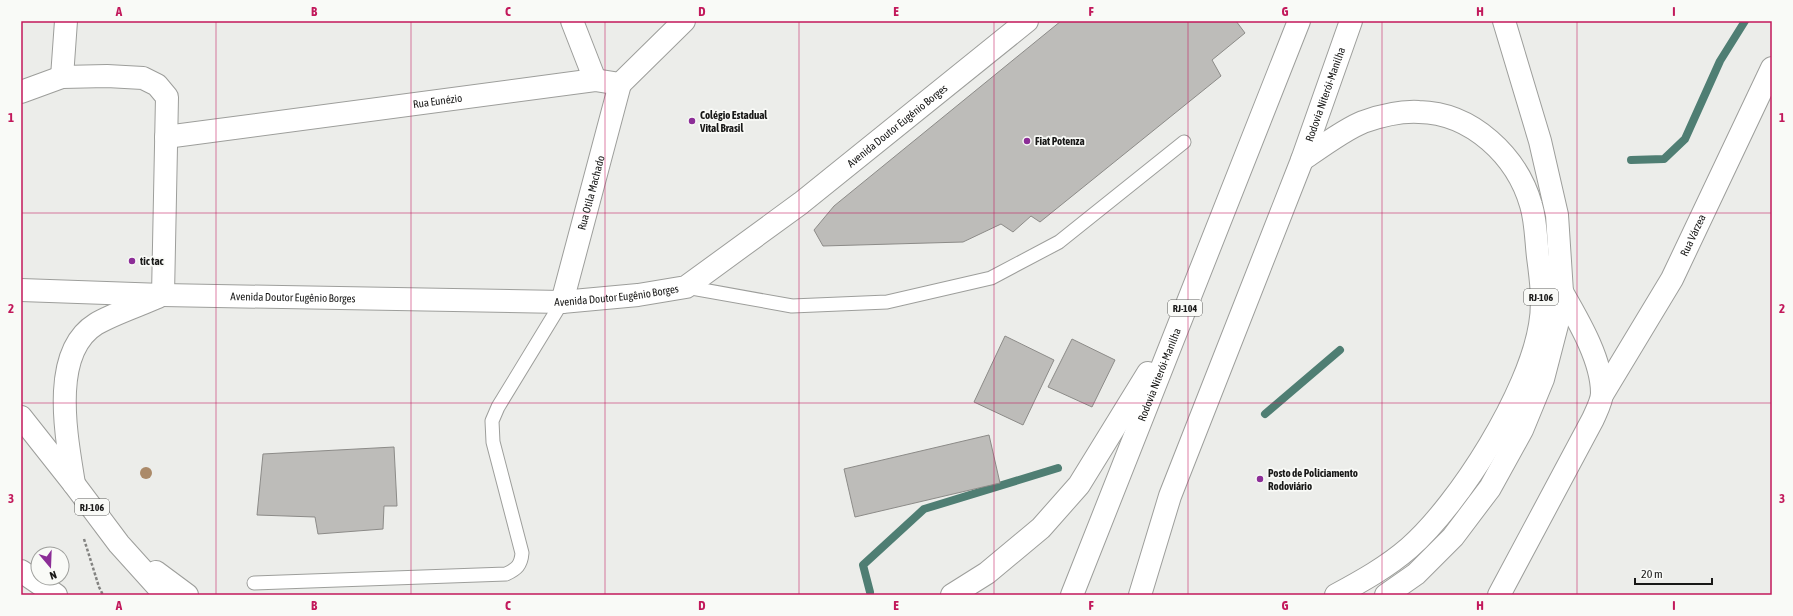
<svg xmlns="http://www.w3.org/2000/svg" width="1793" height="616" viewBox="0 0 1793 616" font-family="'Asap Condensed',sans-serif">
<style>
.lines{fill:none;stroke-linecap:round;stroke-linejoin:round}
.stream{stroke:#4f7e73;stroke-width:8}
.building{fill:#bdbcb9;stroke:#8c8b88}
.service-casing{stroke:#9d9e9b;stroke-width:15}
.minor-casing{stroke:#9d9e9b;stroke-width:24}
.trunk-casing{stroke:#9d9e9b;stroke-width:24}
.path{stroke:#838381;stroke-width:2.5;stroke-dasharray:3 2;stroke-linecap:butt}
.service{stroke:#fff;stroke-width:13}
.minor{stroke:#fff;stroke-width:22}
.trunk{stroke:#fff;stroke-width:22}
.tree{fill:#ab8a69}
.grid{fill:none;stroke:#c2185b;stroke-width:1;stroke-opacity:0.55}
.poi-dot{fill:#8c2e97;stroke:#f9faf7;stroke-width:1.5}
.labels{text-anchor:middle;stroke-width:3.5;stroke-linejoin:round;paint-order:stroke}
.shield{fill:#f9faf7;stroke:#5c5c5a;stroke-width:1}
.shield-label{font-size:10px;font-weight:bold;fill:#181817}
.street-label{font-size:11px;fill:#181817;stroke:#f9faf7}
.poi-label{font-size:11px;font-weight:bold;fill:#181817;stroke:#f9faf7;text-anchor:start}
.neatline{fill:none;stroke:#c2185b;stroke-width:1.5}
.grid-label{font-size:13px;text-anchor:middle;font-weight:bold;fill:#c2185b}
</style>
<rect width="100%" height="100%" fill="#ecedea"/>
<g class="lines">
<!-- stream -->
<path class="stream" d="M 1631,160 L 1664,159 L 1685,139 L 1720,61 L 1745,21
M 1265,414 L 1340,350
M 870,592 L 863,565 L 924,509 L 1058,468"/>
</g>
<!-- building -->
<path class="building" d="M 1061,21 L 1236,21 L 1245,33 L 1212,60 L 1221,76 L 1040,222 L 1031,216 L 1013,232 L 1001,224 L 963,242 L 823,246 L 814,230 L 834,206 Z
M 1005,336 L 1054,360 L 1023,425 L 974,402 Z
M 1072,339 L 1115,360 L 1092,407 L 1048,387 Z
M 989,435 L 1000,483 L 855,517 L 844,469 Z
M 394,447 L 397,506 L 384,506 L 383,529 L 318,534 L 315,517 L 257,515 L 263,454 Z"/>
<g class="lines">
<defs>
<path id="service" d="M 686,287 L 792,306 L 887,302 L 991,278 L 1059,242 L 1184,142
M 254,583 L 506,574 C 517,569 521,565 522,553 L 493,442 L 492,421 L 498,407 L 562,302"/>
<g id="minor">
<path d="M 572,21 L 595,80"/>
<path d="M 62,77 L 66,21"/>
<path d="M 21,92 L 62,77 L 107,76 L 143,78 L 157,85 L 167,97 L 163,295"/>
<path id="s1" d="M 166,137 L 595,80 L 620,84 L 684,21"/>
<path id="s2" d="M 21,290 L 163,295 L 562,302 L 638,295 L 686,287 L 801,203 L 1027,21"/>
<path id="s3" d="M 562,302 L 620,84"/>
<path id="s4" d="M 1602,395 L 1672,279 L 1772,68"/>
<path d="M 74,484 C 67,439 49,353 96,324 C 113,314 140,305 158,297"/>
</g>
<g id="trunk">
<path d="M 1302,160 C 1318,149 1345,129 1363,122 C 1380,116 1401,111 1419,112 C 1472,113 1517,156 1531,205 C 1536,221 1536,240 1538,257 C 1541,279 1544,303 1540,325 C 1529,393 1460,503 1409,548 C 1387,567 1362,581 1336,595"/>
<path d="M 21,417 L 74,484 L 119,544 L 165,595"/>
<path d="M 21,571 L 56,595"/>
<path d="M 156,572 L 187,595"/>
<path d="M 952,595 L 987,573 L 1041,528 L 1079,485 L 1148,373"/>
<path id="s5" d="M 1072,595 L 1299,21"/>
<path id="s6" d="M 1140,595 L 1170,496 L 1302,160 L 1351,21"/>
<path d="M 1386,595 L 1416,574 L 1453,537 L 1490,488 L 1522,430 L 1543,379 L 1557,325 L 1562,292 L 1557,215 L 1540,141 L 1504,21"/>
<path d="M 1499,595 L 1593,419 C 1596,412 1602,401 1602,393 C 1602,360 1578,320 1562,292"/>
</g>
</defs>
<!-- service casing -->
<use href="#service" class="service-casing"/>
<!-- minor casing -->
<use href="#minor" class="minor-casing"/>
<!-- trunk casing -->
<use href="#trunk" class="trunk-casing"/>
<!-- path -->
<path class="path" d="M 84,539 L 99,587 L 103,595"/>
<!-- service -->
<use href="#service" class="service"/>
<!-- minor -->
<use href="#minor" class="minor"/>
<!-- trunk -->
<use href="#trunk" class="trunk"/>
</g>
<!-- trees -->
<circle class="tree" cx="146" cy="473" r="6"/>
<!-- grid -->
<path class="grid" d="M 216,21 L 216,595M 411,21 L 411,595M 605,21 L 605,595M 799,21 L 799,595M 994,21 L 994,595M 1188,21 L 1188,595M 1382,21 L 1382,595M 1577,21 L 1577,595M 21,213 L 1772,213M 21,403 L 1772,403"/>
<!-- markers -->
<g class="poi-dot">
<circle cx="692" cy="121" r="4"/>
<circle cx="1027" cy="141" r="4"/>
<circle cx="132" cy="261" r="4"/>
<circle cx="1260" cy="479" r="4"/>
</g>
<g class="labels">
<!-- shield labels -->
<g class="shield">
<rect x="1524" y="289" width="34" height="16" rx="3"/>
<rect x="1168" y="300" width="34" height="16" rx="3"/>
<rect x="75" y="499" width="34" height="16" rx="3"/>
</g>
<g class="shield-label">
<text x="1541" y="301">RJ-106</text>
<text x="1185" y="312">RJ-104</text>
<text x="92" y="511">RJ-106</text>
</g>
<!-- street labels -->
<g class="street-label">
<text dy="4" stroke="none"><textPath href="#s6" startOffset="534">Rodovia Niterói-Manilha</textPath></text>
<text dy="4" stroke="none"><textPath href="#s1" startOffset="274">Rua Eunézio</textPath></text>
<text dy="4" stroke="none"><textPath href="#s2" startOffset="932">Avenida Doutor Eugênio Borges</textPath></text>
<text dy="4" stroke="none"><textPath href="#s3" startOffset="113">Rua Otila Machado</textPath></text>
<text dy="4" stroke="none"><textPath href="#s4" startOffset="184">Rua Várzea</textPath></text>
<text dy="4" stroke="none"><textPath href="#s2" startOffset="596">Avenida Doutor Eugênio Borges</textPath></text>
<text dy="4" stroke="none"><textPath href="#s2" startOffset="272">Avenida Doutor Eugênio Borges</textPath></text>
<text dy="4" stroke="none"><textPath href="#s5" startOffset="237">Rodovia Niterói-Manilha</textPath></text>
</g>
<!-- poi labels -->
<g class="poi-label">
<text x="700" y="119">Colégio Estadual<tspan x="700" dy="13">Vital Brasil</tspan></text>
<text x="1035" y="145">Fiat Potenza</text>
<text x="140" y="265">tic tac</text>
<text x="1268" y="477">Posto de Policiamento<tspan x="1268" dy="13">Rodoviário</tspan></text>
</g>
</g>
<!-- border -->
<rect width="1793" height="616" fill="none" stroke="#f9faf7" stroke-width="44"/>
<!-- north arrow -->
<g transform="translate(50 566) rotate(161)"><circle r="19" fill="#f9faf7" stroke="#9fa09d"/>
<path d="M0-3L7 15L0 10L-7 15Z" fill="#8c2e97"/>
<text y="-6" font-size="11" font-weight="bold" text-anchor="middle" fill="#181817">N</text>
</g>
<!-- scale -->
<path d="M1635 578v6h77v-6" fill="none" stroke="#181817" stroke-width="2"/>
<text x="1641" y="578" font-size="12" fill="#181817" stroke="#f9faf7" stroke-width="3" paint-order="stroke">20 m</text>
<rect x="22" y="22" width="1749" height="572" class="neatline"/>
<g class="grid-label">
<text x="119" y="16">A</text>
<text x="314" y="16">B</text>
<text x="508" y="16">C</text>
<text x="702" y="16">D</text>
<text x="896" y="16">E</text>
<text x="1091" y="16">F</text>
<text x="1285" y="16">G</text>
<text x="1480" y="16">H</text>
<text x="1674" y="16">I</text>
<text x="11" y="122">1</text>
<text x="1782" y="122">1</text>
<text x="11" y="313">2</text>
<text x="1782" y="313">2</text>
<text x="11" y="503">3</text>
<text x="1782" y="503">3</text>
<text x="119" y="610">A</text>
<text x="314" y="610">B</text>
<text x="508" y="610">C</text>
<text x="702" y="610">D</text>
<text x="896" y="610">E</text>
<text x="1091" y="610">F</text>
<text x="1285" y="610">G</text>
<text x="1480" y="610">H</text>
<text x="1674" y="610">I</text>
</g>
</svg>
